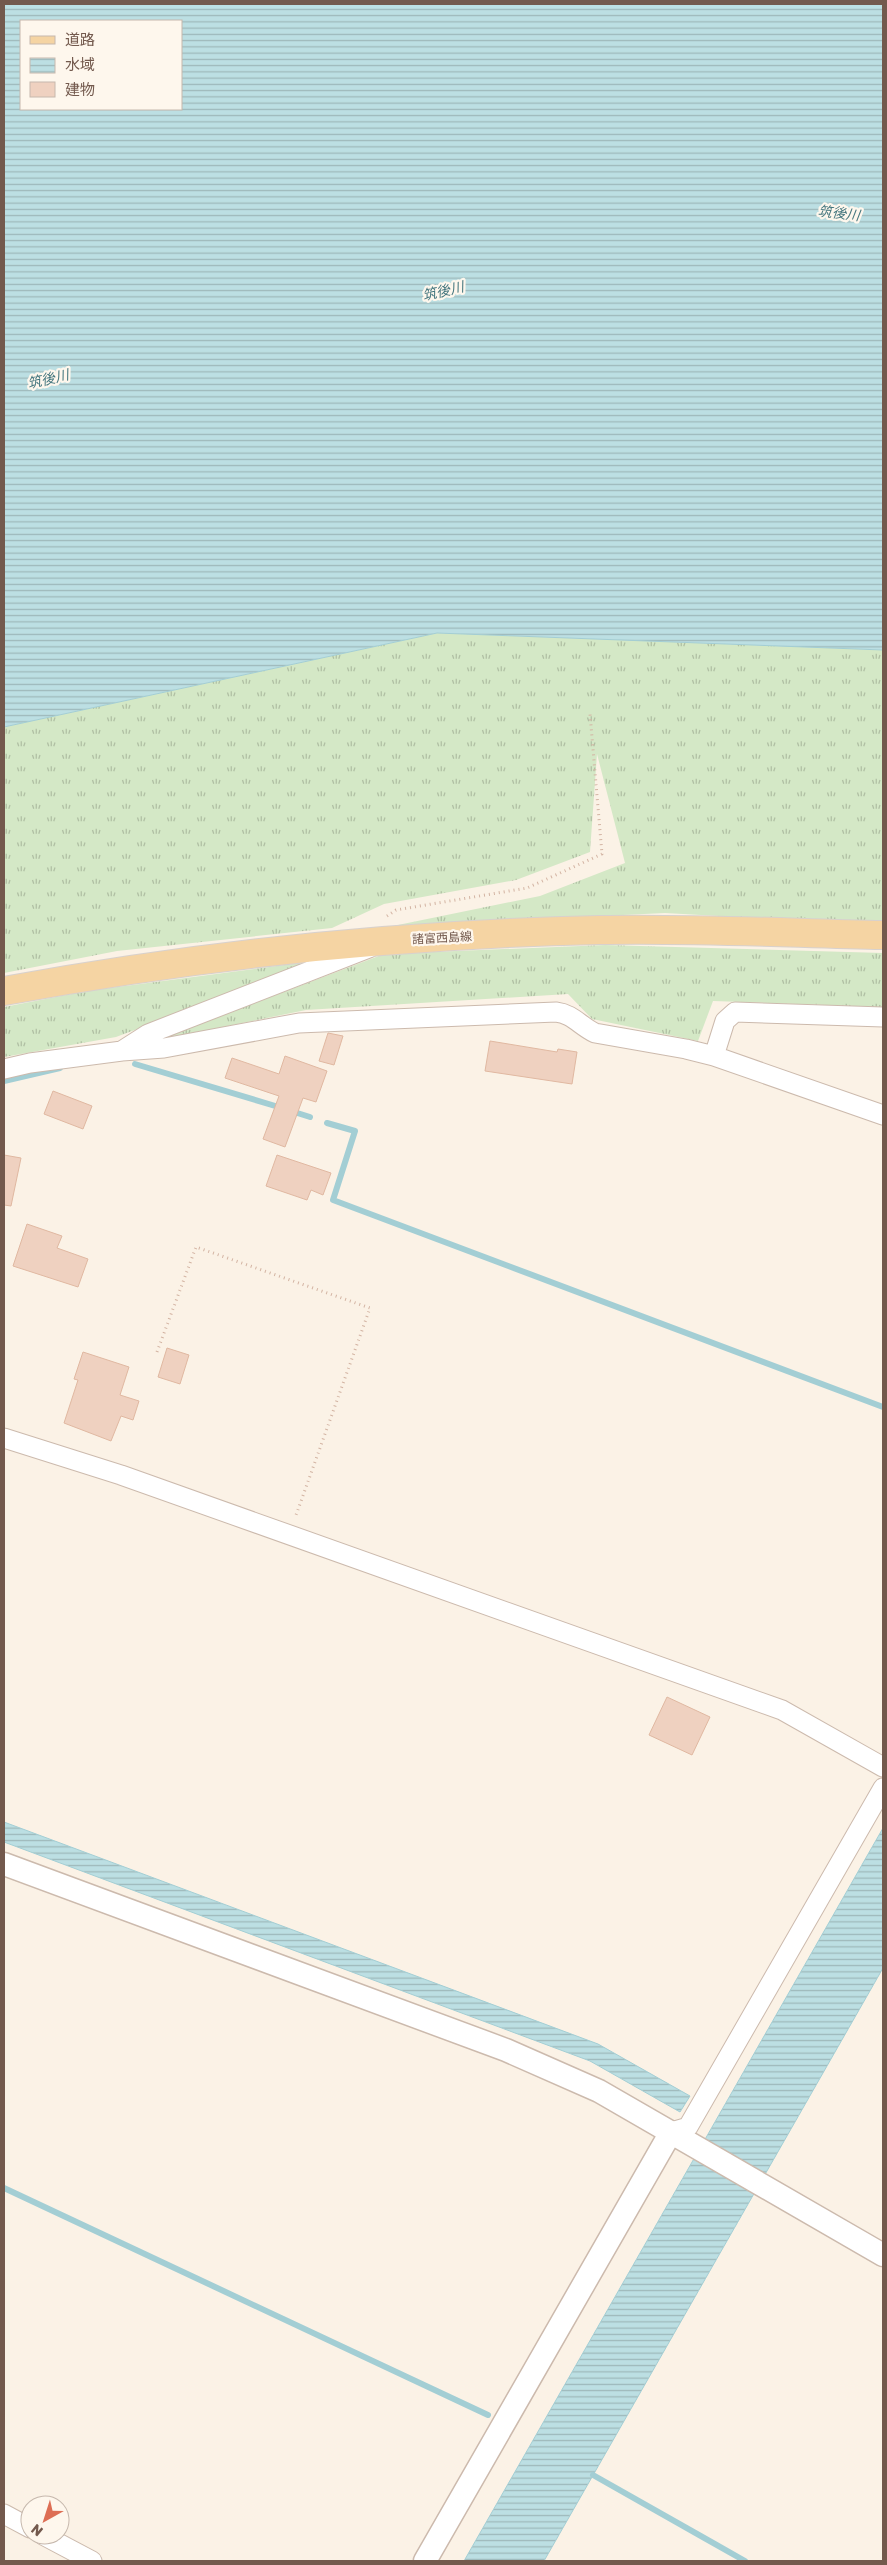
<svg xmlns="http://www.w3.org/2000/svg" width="887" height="2565" viewBox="0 0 887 2565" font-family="Rubik,'Noto Sans JP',sans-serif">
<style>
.grass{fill:url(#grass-tufts)}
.water{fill:url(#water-rules);stroke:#a3ced4;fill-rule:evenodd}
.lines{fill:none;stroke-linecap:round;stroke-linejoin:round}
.stream{stroke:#a3ced4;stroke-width:6}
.building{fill:#efd1c0;stroke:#e0b8a1}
.minor-casing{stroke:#ccbaad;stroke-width:21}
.tertiary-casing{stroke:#ccbaad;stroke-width:25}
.primary-casing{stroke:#d8d1cd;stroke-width:30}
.path{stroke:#d3b4a3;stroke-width:3;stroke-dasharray:1 4;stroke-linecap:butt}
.minor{stroke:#fff;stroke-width:19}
.tertiary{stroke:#fff;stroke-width:22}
.primary{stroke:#f5d4a3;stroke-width:28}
.labels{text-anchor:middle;stroke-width:4.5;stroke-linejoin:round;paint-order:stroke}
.street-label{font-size:12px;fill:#73594d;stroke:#fef7ed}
.water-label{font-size:14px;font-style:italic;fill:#44767e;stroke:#fef7ed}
</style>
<defs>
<pattern id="grass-tufts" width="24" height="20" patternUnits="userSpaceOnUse" patternTransform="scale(1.25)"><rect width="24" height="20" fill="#d4e8c6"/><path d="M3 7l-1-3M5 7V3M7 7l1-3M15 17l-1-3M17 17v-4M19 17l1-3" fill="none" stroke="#b0bfa3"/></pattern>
<pattern id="water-rules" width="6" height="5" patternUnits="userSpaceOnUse" patternTransform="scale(1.25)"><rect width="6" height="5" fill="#bcdfe3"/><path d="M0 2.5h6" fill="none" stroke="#9db8ba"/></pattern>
</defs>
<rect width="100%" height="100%" fill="#fbf2e6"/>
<!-- grass -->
<path class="grass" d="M 437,633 L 883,650 L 883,925 L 665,913 L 393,926 L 540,896 L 625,863 L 597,754 L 590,852 L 516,880 L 384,904 L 332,928 L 117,951 L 4,973 L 4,727 Z
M 605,945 L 883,953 L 883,1007 L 713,1001 L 698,1041 L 592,1019 L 568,994 L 306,1010 L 154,1041 L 384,954 Z
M 322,960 L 116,1037 L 4,1057 L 4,1007 L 87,991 Z"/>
<!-- water -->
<path class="water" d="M 4,4 L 883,4 L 883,650 L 437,633 L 4,727 ZM 21,21 L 181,21 L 181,109 L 21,109 Z
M 4,1822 L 598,2044 L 690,2096 L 680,2112 L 590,2061 L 4,1842 Z
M 883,1828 L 883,1968 L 544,2561 L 464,2561 Z"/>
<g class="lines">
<!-- stream -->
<path class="stream" d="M 135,1064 L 282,1108
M 4,1081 L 60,1068
M 291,1111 L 310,1117
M 327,1123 L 355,1131 L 333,1200 L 883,1407
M 4,2188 L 488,2415
M 593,2475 L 745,2561"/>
</g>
<!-- building -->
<path class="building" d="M 328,1033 L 343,1036 L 334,1065 L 319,1061 Z
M 490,1041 L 557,1052 L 558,1049 L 577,1052 L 572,1084 L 485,1071 Z
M 285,1056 L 327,1071 L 316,1102 L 303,1098 L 285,1147 L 263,1139 L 279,1096 L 225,1078 L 232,1058 L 279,1074 Z
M 53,1091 L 92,1106 L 83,1129 L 44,1114 Z
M 4,1155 L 21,1158 L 11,1206 L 4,1205 Z
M 277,1155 L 331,1173 L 323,1195 L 311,1190 L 307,1200 L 266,1186 Z
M 27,1224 L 62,1236 L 57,1248 L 88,1259 L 78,1287 L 13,1266 Z
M 167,1348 L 189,1355 L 180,1384 L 158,1377 Z
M 83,1352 L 129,1367 L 120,1395 L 139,1401 L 133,1420 L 121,1416 L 111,1441 L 64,1423 L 78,1380 L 74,1379 Z
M 667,1697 L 710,1717 L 692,1755 L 649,1735 Z"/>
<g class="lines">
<defs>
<path id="minor" d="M 123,1050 L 148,1034 L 369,948
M 714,1056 L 725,1021 L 735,1012 L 883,1017
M 4,1069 L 30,1063 L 122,1051 L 164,1048 L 299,1023 L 556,1012 C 573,1014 580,1026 595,1033 L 686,1049 L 714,1056 L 883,1115
M 4,1438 L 121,1475 L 782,1710 L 883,1767
M 671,2132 L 688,2127 L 883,1788
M 4,2514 L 30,2528
M 43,2535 L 92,2561"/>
<path id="tertiary" d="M 4,1864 L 506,2050 L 599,2091 L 883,2255
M 425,2561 L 671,2132"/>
<path id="primary" d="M 4,991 C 200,955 400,934 599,930 C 694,928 789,933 883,935"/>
</defs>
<!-- minor casing -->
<use href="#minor" class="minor-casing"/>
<!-- tertiary casing -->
<use href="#tertiary" class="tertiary-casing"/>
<!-- primary casing -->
<use href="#primary" class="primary-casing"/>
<!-- path -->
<path class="path" d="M 387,916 L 396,910 L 527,888 L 602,854 L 590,714
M 157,1352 L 196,1247 L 370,1308 L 295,1518"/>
<!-- minor -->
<use href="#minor" class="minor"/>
<!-- tertiary -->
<use href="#tertiary" class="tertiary"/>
<!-- primary -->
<use href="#primary" class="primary"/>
</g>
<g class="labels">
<!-- street labels -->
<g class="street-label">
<text transform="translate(442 938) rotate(-3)" y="4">諸富西島線</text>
</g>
<!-- water labels -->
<g class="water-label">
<text transform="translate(839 213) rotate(7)" y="5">筑後川</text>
<text transform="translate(443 291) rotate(-13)" y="5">筑後川</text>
<text transform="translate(48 379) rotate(-13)" y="5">筑後川</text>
</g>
</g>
<!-- border -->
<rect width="887" height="2565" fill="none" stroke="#73594d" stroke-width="10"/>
<!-- legend -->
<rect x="20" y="20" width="162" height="90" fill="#fef7ed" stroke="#c6b8ad"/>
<rect x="30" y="36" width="25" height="8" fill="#f5d4a3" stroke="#c6b8ad"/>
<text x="65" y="45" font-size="15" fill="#73594d">道路</text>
<rect x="30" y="58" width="25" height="15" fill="url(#water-rules)" stroke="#c6b8ad"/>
<text x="65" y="70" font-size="15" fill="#73594d">水域</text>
<rect x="30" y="82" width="25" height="15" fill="#efd1c0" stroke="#c6b8ad"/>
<text x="65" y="95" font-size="15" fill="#73594d">建物</text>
<!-- north arrow -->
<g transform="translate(45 2520) rotate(219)"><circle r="24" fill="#fef7ed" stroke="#c6b8ad"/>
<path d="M0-4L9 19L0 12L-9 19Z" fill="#dd6e54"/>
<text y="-8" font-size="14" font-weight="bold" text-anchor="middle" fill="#73594d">N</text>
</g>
</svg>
